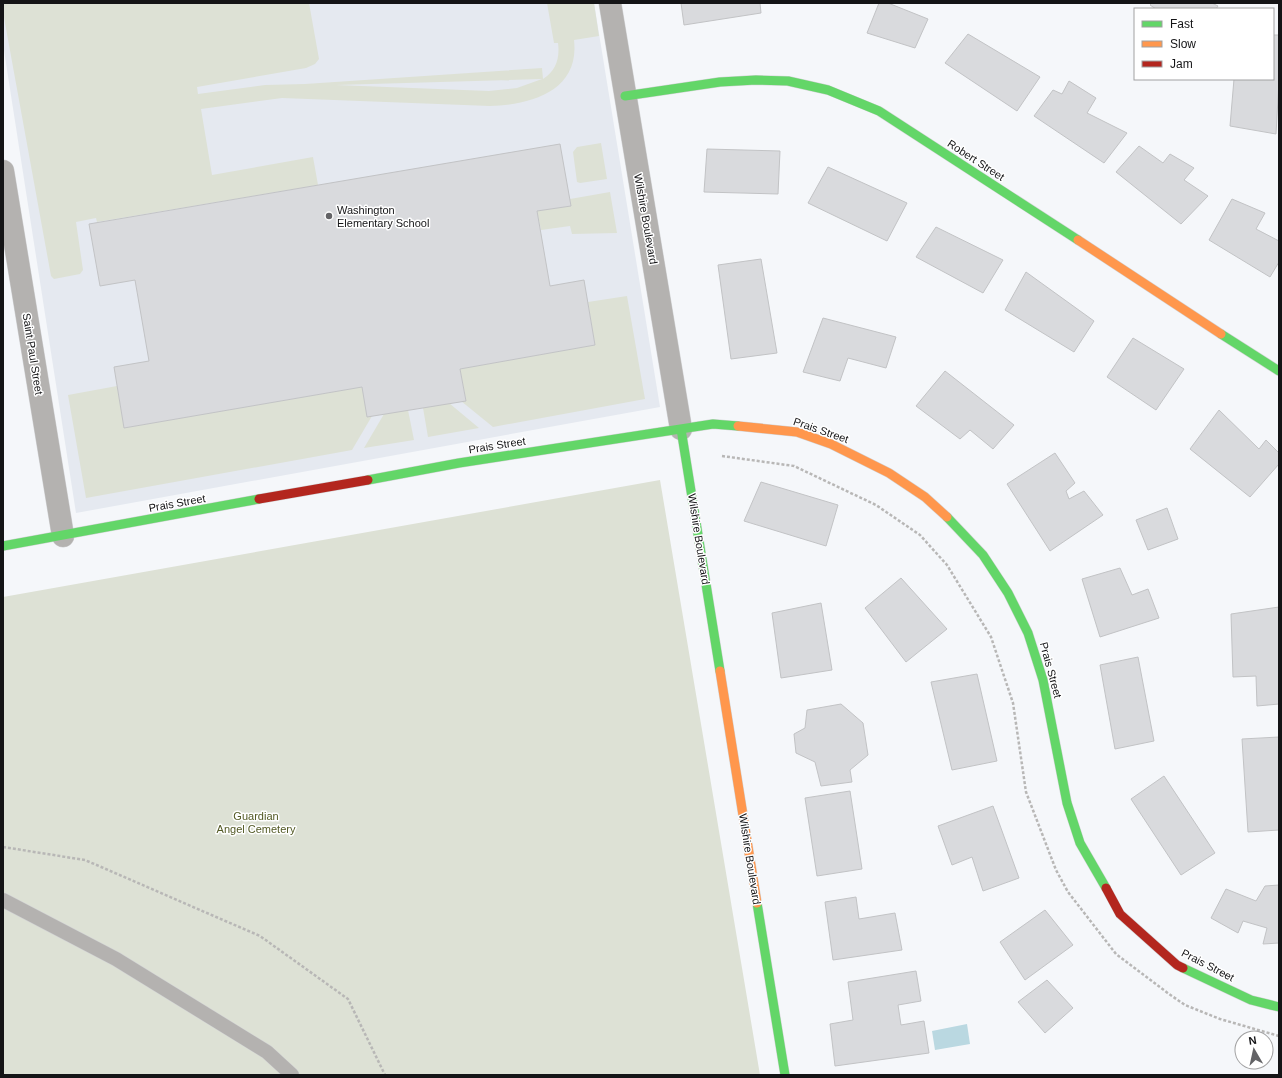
<svg xmlns="http://www.w3.org/2000/svg" width="1282" height="1078" viewBox="0 0 1282 1078" font-family="Arial,sans-serif">
<style>
.built{fill:#e5e9f0}
.green{fill:#dde1d5;fill-rule:evenodd}
.water{fill:#bad8e1}
.building{fill:#d9dadd;stroke:#c2c3c5}
.lines{fill:none;stroke-linecap:round;stroke-linejoin:round}
.lane-casing{stroke:#d2d3d5;stroke-width:15}
.street-casing{stroke:#d2d3d5;stroke-width:23}
.fast-casing{stroke:#d2d3d5;stroke-width:10}
.slow-casing{stroke:#d2d3d5;stroke-width:10}
.jam-casing{stroke:#d2d3d5;stroke-width:10}
.path{stroke:#b8b7b6;stroke-width:2.5;stroke-dasharray:3 2;stroke-linecap:butt}
.lane{stroke:#b4b2b0;stroke-width:14}
.street{stroke:#b4b2b0;stroke-width:22}
.fast{stroke:#63d668;stroke-width:9}
.slow{stroke:#ff974d;stroke-width:9}
.jam{stroke:#b3261e;stroke-width:9}
.poi-dot{fill:#636366;stroke:#fff;stroke-width:1.5}
.labels{text-anchor:middle;stroke-width:3;stroke-linejoin:round;paint-order:stroke}
.street-label{font-size:11px;fill:#141416;stroke:#fff}
.poi-label{font-size:11px;fill:#141416;stroke:#fff;text-anchor:start}
.park-label{font-size:11px;fill:#525924;stroke:#fff}
</style>
<rect width="100%" height="100%" fill="#f5f7fa"/>
<!-- built -->
<path class="built" d="M 3,3 L 594,3 L 660,407 L 76,513 L 3,44 Z"/>
<!-- green -->
<path class="green" d="M 3,3 L 309,3 L 319,59 L 315,64 L 306,68 L 197,87 L 198,94 L 265,85 L 305,84 L 542,68 L 543,79 C 556,71 560,58 558,43 L 554,43 L 547,3 L 594,3 L 599,36 L 574,40 C 580,91 531,105 490,106 L 282,98 L 201,109 L 212,175 L 313,157 L 318,185 L 97,222 L 96,218 L 76,222 L 83,270 L 80,274 L 54,279 L 51,276 L 3,12 ZM 542,79 L 517,88 L 489,91 L 336,85 Z
M 601,143 L 607,179 L 580,183 L 577,182 L 573,152 L 577,147 Z
M 610,192 L 617,233 L 572,234 L 570,226 L 541,230 L 537,211 L 571,206 L 570,199 Z
M 627,296 L 645,399 L 493,427 L 461,401 L 466,400 L 460,369 L 595,345 L 588,302 Z
M 117,386 L 124,428 L 362,387 L 367,417 L 372,416 L 352,450 L 86,498 L 68,395 Z
M 449,403 L 479,428 L 428,437 L 423,408 Z
M 408,410 L 414,440 L 364,448 L 384,414 Z
M 660,480 L 760,1075 L 3,1075 L 3,597 Z"/>
<!-- water -->
<path class="water" d="M 967,1024 L 970,1044 L 935,1050 L 932,1031 Z"/>
<!-- building -->
<path class="building" d="M 681,3 L 760,3 L 761,13 L 684,25 Z
M 879,3 L 888,3 L 928,19 L 915,48 L 867,33 Z
M 1152,3 L 1212,3 L 1218,6 L 1216,9 L 1156,9 L 1150,5 Z
M 968,34 L 1040,77 L 1017,111 L 945,63 Z
M 1273,35 L 1279,35 L 1279,81 L 1276,134 L 1230,126 L 1234,79 L 1273,79 Z
M 1069,81 L 1096,98 L 1087,113 L 1127,133 L 1104,163 L 1034,116 L 1053,90 L 1062,94 Z
M 560,144 L 571,206 L 537,211 L 550,286 L 584,280 L 595,345 L 460,369 L 466,401 L 367,417 L 362,387 L 124,428 L 114,367 L 149,361 L 135,280 L 100,286 L 89,224 Z
M 1139,146 L 1163,163 L 1170,154 L 1194,168 L 1184,180 L 1208,196 L 1181,224 L 1116,172 Z
M 707,149 L 780,151 L 778,194 L 704,192 Z
M 828,167 L 907,203 L 887,241 L 808,203 Z
M 1232,199 L 1265,213 L 1256,229 L 1279,241 L 1279,262 L 1270,277 L 1209,240 Z
M 936,227 L 1003,260 L 983,293 L 916,257 Z
M 761,259 L 777,353 L 731,359 L 718,265 Z
M 1026,272 L 1094,321 L 1074,352 L 1005,310 Z
M 823,318 L 896,337 L 886,368 L 848,358 L 840,381 L 803,372 Z
M 1133,338 L 1184,369 L 1156,410 L 1107,377 Z
M 945,371 L 1014,425 L 993,449 L 970,430 L 960,439 L 916,406 Z
M 1219,410 L 1259,449 L 1266,440 L 1279,453 L 1279,464 L 1250,497 L 1190,449 Z
M 1055,453 L 1075,483 L 1066,491 L 1069,499 L 1084,491 L 1103,515 L 1050,551 L 1007,484 Z
M 761,482 L 838,505 L 826,546 L 744,521 Z
M 1167,508 L 1178,539 L 1148,550 L 1136,520 Z
M 1120,568 L 1132,595 L 1148,589 L 1159,618 L 1100,637 L 1082,579 Z
M 901,578 L 947,629 L 906,662 L 865,608 Z
M 821,603 L 832,670 L 781,678 L 772,613 Z
M 1279,607 L 1279,704 L 1257,706 L 1256,676 L 1233,677 L 1231,614 Z
M 1138,657 L 1154,741 L 1115,749 L 1100,665 Z
M 977,674 L 997,761 L 952,770 L 931,682 Z
M 841,704 L 863,723 L 868,755 L 850,770 L 852,782 L 821,786 L 815,762 L 796,753 L 794,734 L 805,728 L 807,710 Z
M 1279,737 L 1279,830 L 1248,832 L 1242,739 Z
M 1164,776 L 1215,853 L 1181,875 L 1131,799 Z
M 850,791 L 862,869 L 817,876 L 805,798 Z
M 993,806 L 1019,878 L 983,891 L 972,857 L 952,865 L 938,826 Z
M 1279,885 L 1279,943 L 1263,944 L 1267,928 L 1243,921 L 1238,933 L 1211,918 L 1226,889 L 1256,901 L 1265,886 Z
M 856,897 L 859,919 L 895,913 L 902,950 L 833,960 L 825,902 Z
M 1045,910 L 1073,945 L 1025,980 L 1000,942 Z
M 916,971 L 921,1001 L 898,1005 L 901,1025 L 924,1021 L 929,1053 L 835,1066 L 830,1024 L 853,1020 L 848,982 Z
M 1047,980 L 1073,1008 L 1045,1033 L 1018,1002 Z"/>
<g class="lines">
<defs>
<path id="lane" d="M 3,900 L 116,959 L 267,1052 L 292,1075"/>
<path id="street" d="M 610,3 L 681,429
M 3,171 L 63,536"/>
<path id="fast" d="M 625,96 L 720,82 L 756,80 L 788,81 L 828,90 L 879,111 L 1078,240
M 1221,334 L 1279,371
M 681,429 L 720,671
M 368,480 L 459,463 L 713,424 L 738,426
M 947,517 L 983,555 L 1008,593 L 1028,633 L 1043,680 L 1067,803 L 1080,843 L 1106,888
M 3,546 L 259,499
M 757,903 L 785,1075
M 1183,968 L 1251,1000 L 1279,1007"/>
<path id="slow" d="M 1078,240 L 1221,334
M 738,426 L 797,432 L 831,444 L 889,473 L 925,497 L 947,517
M 720,671 L 757,903"/>
<path id="jam" d="M 259,499 L 368,480
M 1106,888 L 1120,914 L 1177,965 L 1183,968"/>
</defs>
<!-- lane casing -->
<use href="#lane" class="lane-casing"/>
<!-- street casing -->
<use href="#street" class="street-casing"/>
<!-- fast casing -->
<use href="#fast" class="fast-casing"/>
<!-- slow casing -->
<use href="#slow" class="slow-casing"/>
<!-- jam casing -->
<use href="#jam" class="jam-casing"/>
<!-- path -->
<path class="path" d="M 722,456 L 794,466 L 876,505 L 920,535 L 947,565 L 991,637 L 1013,703 L 1026,792 L 1056,870 L 1068,892 L 1116,954 L 1169,994 L 1185,1005 L 1220,1019 L 1279,1036
M 3,847 L 85,860 L 260,936 L 348,999 L 385,1075"/>
<!-- lane -->
<use href="#lane" class="lane"/>
<!-- street -->
<use href="#street" class="street"/>
<!-- fast -->
<use href="#fast" class="fast"/>
<!-- slow -->
<use href="#slow" class="slow"/>
<!-- jam -->
<use href="#jam" class="jam"/>
</g>
<!-- markers -->
<circle class="poi-dot" cx="329" cy="216" r="4"/>
<g class="labels">
<!-- street labels -->
<g class="street-label">
<text transform="translate(976 160) rotate(33)" y="4">Robert Street</text>
<text transform="translate(646 219) rotate(80)" y="4">Wilshire Boulevard</text>
<text transform="translate(33 354) rotate(81)" y="4">Saint Paul Street</text>
<text transform="translate(821 430) rotate(19)" y="4">Prais Street</text>
<text transform="translate(497 445) rotate(-9)" y="4">Prais Street</text>
<text transform="translate(177 503) rotate(-10)" y="4">Prais Street</text>
<text transform="translate(699 539) rotate(81)" y="4">Wilshire Boulevard</text>
<text transform="translate(1051 670) rotate(75)" y="4">Prais Street</text>
<text transform="translate(750 859) rotate(81)" y="4">Wilshire Boulevard</text>
<text transform="translate(1208 965) rotate(27)" y="4">Prais Street</text>
</g>
<!-- poi labels -->
<g class="poi-label">
<text x="337" y="214">Washington<tspan x="337" dy="13">Elementary School</tspan></text>
</g>
<!-- park labels -->
<g class="park-label">
<text x="256" y="820">Guardian<tspan x="256" dy="13">Angel Cemetery</tspan></text>
</g>
</g>
<!-- border -->
<rect width="1282" height="1078" fill="none" stroke="#141416" stroke-width="8"/>
<!-- legend -->
<rect x="1134" y="8" width="140" height="72" fill="#ffffff" stroke="#a1a1a2"/>
<rect x="1142" y="21" width="20" height="6" fill="#63d668" stroke="#a1a1a2"/>
<text x="1170" y="28" font-size="12" fill="#141416">Fast</text>
<rect x="1142" y="41" width="20" height="6" fill="#ff974d" stroke="#a1a1a2"/>
<text x="1170" y="48" font-size="12" fill="#141416">Slow</text>
<rect x="1142" y="61" width="20" height="6" fill="#b3261e" stroke="#a1a1a2"/>
<text x="1170" y="68" font-size="12" fill="#141416">Jam</text>
<!-- north arrow -->
<g transform="translate(1254 1050) rotate(351)"><circle r="19" fill="#ffffff" stroke="#a1a1a2"/>
<path d="M0-3L7 15L0 10L-7 15Z" fill="#636366"/>
<text y="-6" font-size="11" font-weight="bold" text-anchor="middle" fill="#141416">N</text>
</g>
</svg>
